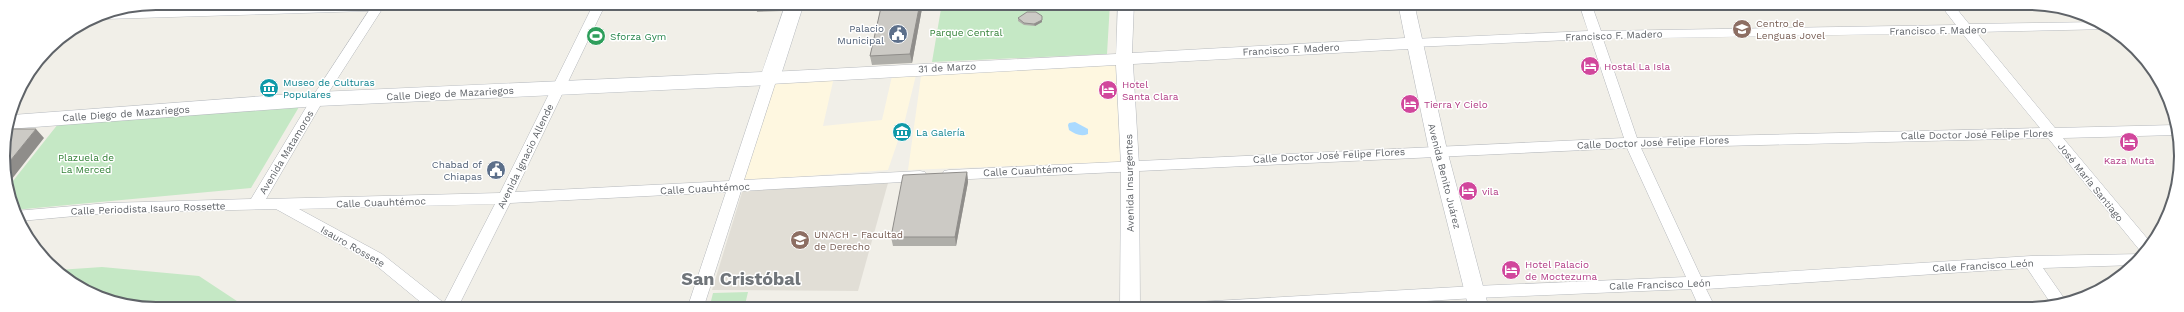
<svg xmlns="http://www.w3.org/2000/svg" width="2184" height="312" viewBox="0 0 2184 312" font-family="'Work Sans',sans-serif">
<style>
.commercial{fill:#fef7e0}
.education{fill:#e1ded6}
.green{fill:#c5e8c5}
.water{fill:#aadaff}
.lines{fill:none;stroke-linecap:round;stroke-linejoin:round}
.minor-casing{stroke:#b5b8bc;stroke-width:1}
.tertiary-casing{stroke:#b5b8bc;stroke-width:1}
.secondary-casing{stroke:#b6babf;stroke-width:1}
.minor{fill:#fff;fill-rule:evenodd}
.tertiary{fill:#fff;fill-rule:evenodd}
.secondary{fill:#fff;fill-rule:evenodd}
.wall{fill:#afaea9}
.shaded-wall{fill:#8f8d8a}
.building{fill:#cccac5;stroke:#8f8d8a}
.labels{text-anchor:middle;stroke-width:3;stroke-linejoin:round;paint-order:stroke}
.education-label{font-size:10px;fill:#785e54;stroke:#fff;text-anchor:start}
.service-label{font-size:10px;fill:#4e5e75;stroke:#fff;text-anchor:end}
.street-label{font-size:10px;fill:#5f6368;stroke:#fff}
.park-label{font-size:10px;fill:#348238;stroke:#fff}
.leisure-label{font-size:10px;fill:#27864d;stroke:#fff;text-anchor:start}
.hotel-label{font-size:10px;fill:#b23c85;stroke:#fff;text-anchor:start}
.culture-label{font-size:10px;fill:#0d838f;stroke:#fff;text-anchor:start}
.town-label{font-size:18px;font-weight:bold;fill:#70757a;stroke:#fff}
.rim{fill:none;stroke:#5f6368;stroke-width:2}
</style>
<rect width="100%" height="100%" fill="#f1efe8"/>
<!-- commercial -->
<path class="commercial" d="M 1116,63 L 1120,162 L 908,170 L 922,69 Z
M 916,75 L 905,120 L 888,170 L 742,181 L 774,80 L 834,77 L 823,126 L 882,120 L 892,76 Z"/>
<!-- education -->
<path class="education" d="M 888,183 L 858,291 L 712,290 L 743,189 Z"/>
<!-- green -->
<path class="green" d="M 942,3 L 1110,3 L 1107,54 L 932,62 Z
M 299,107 L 251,188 L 14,210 L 9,186 L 58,124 Z
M 102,267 L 199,276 L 249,309 L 146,309 L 88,293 L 58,270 Z
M 748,292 L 744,309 L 709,309 L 713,293 Z"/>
<!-- water -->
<path class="water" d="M 1075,122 L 1088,129 L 1088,134 C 1081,137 1075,134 1069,130 L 1068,125 L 1069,123 Z"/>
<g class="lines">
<defs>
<path id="minor" d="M 374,3 L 386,3 L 323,101 L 266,199 L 500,193 L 594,3 L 606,3 L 515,192 L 729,181 L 763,78 L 770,74 L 777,78 L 744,180 L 920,171 L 925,172 L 927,176 L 925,180 L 920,181 L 741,191 L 703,309 L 687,309 L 726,192 L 510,203 L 457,309 L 429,309 L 372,262 L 276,209 L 108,213 L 20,221 L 15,211 L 108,203 L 251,199 L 313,96 ZM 495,204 L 444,303 L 382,254 L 299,209 Z
M 1579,3 L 1591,3 L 1601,31 L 1956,25 L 1939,3 L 1952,3 L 1969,24 L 2100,22 L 2109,29 L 1976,32 L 2055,128 L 2175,125 L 2176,135 L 2063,138 L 2151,243 L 2144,254 L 2142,253 L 2048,138 L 1641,148 L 1701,277 L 2031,256 L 2143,254 L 2135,265 L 2043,268 L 2066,301 L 2052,305 L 2027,268 L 1706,289 L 1716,309 L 1700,309 L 1691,289 L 1475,298 L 1295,309 L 1171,309 L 1173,305 L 1179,303 L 1475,286 L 1686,277 L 1627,148 L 949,180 L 944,179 L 942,175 L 944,171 L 949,170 L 1624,138 L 1591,39 L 1413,47 L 1407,43 L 1413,39 L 1588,31 ZM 1962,33 L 2040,128 L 1637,138 L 1603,39 Z"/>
<path id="tertiary" d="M 1118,3 L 1134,3 L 1132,53 L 1405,38 L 1398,3 L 1414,3 L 1447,150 L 1489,309 L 1469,309 L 1429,150 L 1408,49 L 1133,64 L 1139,165 L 1140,309 L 1120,309 L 1121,165 L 1116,65 L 770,84 L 764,82 L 762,78 L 764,74 L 770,72 L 1116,54 Z"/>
<path id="secondary" d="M 240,3 L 441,3 L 439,7 L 432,9 L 105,19 L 97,15 L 141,6 Z
M 786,3 L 804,3 L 780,78 L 777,83 L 770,85 L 318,106 L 8,129 L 12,115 L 318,92 L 762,72 Z"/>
</defs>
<!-- minor casing -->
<use href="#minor" class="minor-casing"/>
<!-- tertiary casing -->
<use href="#tertiary" class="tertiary-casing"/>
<!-- secondary casing -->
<use href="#secondary" class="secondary-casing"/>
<!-- minor -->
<use href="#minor" class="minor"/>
<!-- tertiary -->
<use href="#tertiary" class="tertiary"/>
<!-- secondary -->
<use href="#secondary" class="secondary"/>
</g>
<!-- wall -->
<path class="wall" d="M 785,3 L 782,11 L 757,12 L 756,6 Z
M 882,3 L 923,3 L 912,63 L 872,65 L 870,56 Z
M 1042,16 L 1042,22 L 1035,26 L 1024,25 L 1018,21 L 1018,18 Z
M 967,172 L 968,182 L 956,246 L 893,246 L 891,237 Z"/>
<!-- shaded-wall -->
<path class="shaded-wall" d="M 781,3 L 785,3 L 782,11 L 780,6 Z
M 920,3 L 923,3 L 912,63 L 910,54 Z
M 1042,20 L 1042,22 L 1035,26 L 1034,24 Z
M 36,129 L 44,138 L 8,184 L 6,166 Z
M 967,172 L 968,182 L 956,246 L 955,237 Z"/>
<!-- building -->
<path class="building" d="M 757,3 L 781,3 L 780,6 L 756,6 Z
M 882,3 L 920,3 L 910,54 L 870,56 Z
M 1027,12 L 1036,12 L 1042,16 L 1042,20 L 1034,24 L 1024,23 L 1018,18 Z
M 9,129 L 36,129 L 6,166 L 3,146 L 7,132 Z
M 967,172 L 955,237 L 891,237 L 903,175 Z"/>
<!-- icons -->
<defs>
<symbol id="school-disc" viewBox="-11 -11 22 22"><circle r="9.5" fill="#8d6e63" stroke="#fff"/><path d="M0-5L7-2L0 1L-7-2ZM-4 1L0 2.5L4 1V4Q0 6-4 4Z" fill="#fff"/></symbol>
<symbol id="civic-disc" viewBox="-11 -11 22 22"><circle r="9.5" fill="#5c6f8a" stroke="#fff"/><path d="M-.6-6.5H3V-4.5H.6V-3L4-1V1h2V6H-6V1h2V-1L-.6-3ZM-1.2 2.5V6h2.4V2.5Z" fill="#fff"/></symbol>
<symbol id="stadium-disc" viewBox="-11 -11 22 22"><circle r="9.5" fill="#2e9e5b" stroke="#fff"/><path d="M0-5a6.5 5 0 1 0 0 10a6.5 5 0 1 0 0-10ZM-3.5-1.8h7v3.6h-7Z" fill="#fff"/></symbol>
<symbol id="hotel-disc" viewBox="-11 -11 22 22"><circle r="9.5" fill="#d1479c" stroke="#fff"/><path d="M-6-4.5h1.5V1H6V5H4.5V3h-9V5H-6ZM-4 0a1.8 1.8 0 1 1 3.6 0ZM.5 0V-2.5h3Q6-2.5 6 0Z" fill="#fff"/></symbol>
<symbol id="museum-disc" viewBox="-11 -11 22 22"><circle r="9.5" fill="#0f9aa8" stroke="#fff"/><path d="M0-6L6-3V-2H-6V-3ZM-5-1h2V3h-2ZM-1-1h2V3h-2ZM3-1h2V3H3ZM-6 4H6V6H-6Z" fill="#fff"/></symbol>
<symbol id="university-disc" viewBox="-11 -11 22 22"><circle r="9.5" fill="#8d6e63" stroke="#fff"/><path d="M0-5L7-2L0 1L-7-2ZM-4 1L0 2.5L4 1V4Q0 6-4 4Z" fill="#fff"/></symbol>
</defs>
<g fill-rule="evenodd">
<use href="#school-disc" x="1731" y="18" width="22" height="22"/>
<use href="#civic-disc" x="887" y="23" width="22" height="22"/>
<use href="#stadium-disc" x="585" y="25" width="22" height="22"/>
<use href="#hotel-disc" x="1579" y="55" width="22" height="22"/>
<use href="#museum-disc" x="258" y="77" width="22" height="22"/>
<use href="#hotel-disc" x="1097" y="79" width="22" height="22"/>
<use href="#hotel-disc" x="1399" y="93" width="22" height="22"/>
<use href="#museum-disc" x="891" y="121" width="22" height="22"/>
<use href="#hotel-disc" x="2118" y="131" width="22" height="22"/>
<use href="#civic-disc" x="485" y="159" width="22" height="22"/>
<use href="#hotel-disc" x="1457" y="180" width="22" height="22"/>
<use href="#university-disc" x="789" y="229" width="22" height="22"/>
<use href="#hotel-disc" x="1500" y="259" width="22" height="22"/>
</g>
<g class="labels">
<!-- education labels -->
<g class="education-label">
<text x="1756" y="27">Centro de<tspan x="1756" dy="12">Lenguas Jovel</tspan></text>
<text x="814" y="238">UNACH - Facultad<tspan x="814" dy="12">de Derecho</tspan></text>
</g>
<!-- service labels -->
<g class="service-label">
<text x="884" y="32">Palacio<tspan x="884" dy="12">Municipal</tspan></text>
<text x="482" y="168">Chabad of<tspan x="482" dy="12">Chiapas</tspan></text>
</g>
<!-- street labels -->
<g class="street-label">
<text transform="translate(1938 30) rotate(-1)" y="4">Francisco F. Madero</text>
<text transform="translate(1614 35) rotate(-2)" y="4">Francisco F. Madero</text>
<text transform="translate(1291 49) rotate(-3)" y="4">Francisco F. Madero</text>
<text transform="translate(947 67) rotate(-3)" y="4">31 de Marzo</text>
<text transform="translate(450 93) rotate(-3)" y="4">Calle Diego de Mazariegos</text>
<text transform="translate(126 113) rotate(-4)" y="4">Calle Diego de Mazariegos</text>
<text transform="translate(1977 134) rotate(-1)" y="4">Calle Doctor José Felipe Flores</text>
<text transform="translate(1653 142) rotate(-2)" y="4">Calle Doctor José Felipe Flores</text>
<text transform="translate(286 152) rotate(-59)" y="4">Avenida Matamoros</text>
<text transform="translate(1329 155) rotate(-3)" y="4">Calle Doctor José Felipe Flores</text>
<text transform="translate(525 156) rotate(-64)" y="4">Avenida Ignacio Allende</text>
<text transform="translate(1028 170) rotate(-3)" y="4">Calle Cuauhtémoc</text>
<text transform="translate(1445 176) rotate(76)" y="4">Avenida Benito Juárez</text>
<text transform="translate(2091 182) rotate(51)" y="4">José María Santiago</text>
<text transform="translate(1129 183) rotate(-91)" y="4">Avenida Insurgentes</text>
<text transform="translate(705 188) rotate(-3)" y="4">Calle Cuauhtémoc</text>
<text transform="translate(381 202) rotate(-2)" y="4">Calle Cuauhtémoc</text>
<text transform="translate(148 208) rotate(-2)" y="4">Calle Periodista Isauro Rossette</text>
<text transform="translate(353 246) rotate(30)" y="4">Isauro Rossete</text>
<text transform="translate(1983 265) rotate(-3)" y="4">Calle Francisco León</text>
<text transform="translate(1660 284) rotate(-2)" y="4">Calle Francisco León</text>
</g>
<!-- park labels -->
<g class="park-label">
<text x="966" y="36">Parque Central</text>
<text x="86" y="161">Plazuela de<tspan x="86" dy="12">La Merced</tspan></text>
</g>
<!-- leisure labels -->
<g class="leisure-label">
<text x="610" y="40">Sforza Gym</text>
</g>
<!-- hotel labels -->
<g class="hotel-label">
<text x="1604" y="70">Hostal La Isla</text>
<text x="1122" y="88">Hotel<tspan x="1122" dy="12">Santa Clara</tspan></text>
<text x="1424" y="108">Tierra Y Cielo</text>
<text x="2129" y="164" text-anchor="middle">Kaza Muta</text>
<text x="1482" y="195">vila</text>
<text x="1525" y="268">Hotel Palacio<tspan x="1525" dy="12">de Moctezuma</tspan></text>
</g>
<!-- culture labels -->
<g class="culture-label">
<text x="283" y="86">Museo de Culturas<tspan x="283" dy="12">Populares</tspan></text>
<text x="916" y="136">La Galería</text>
</g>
<!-- town labels -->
<g class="town-label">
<text x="741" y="285">San Cristóbal</text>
</g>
</g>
<!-- crop -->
<path d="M0 0H2184V312H0ZM156 10H2028A146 146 0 0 1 2174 156V156A146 146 0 0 1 2028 302H156A146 146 0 0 1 10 156V156A146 146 0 0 1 156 10Z" fill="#fff" fill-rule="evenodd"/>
<path class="rim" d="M156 10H2028A146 146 0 0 1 2174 156V156A146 146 0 0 1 2028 302H156A146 146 0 0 1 10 156V156A146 146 0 0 1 156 10Z"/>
</svg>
